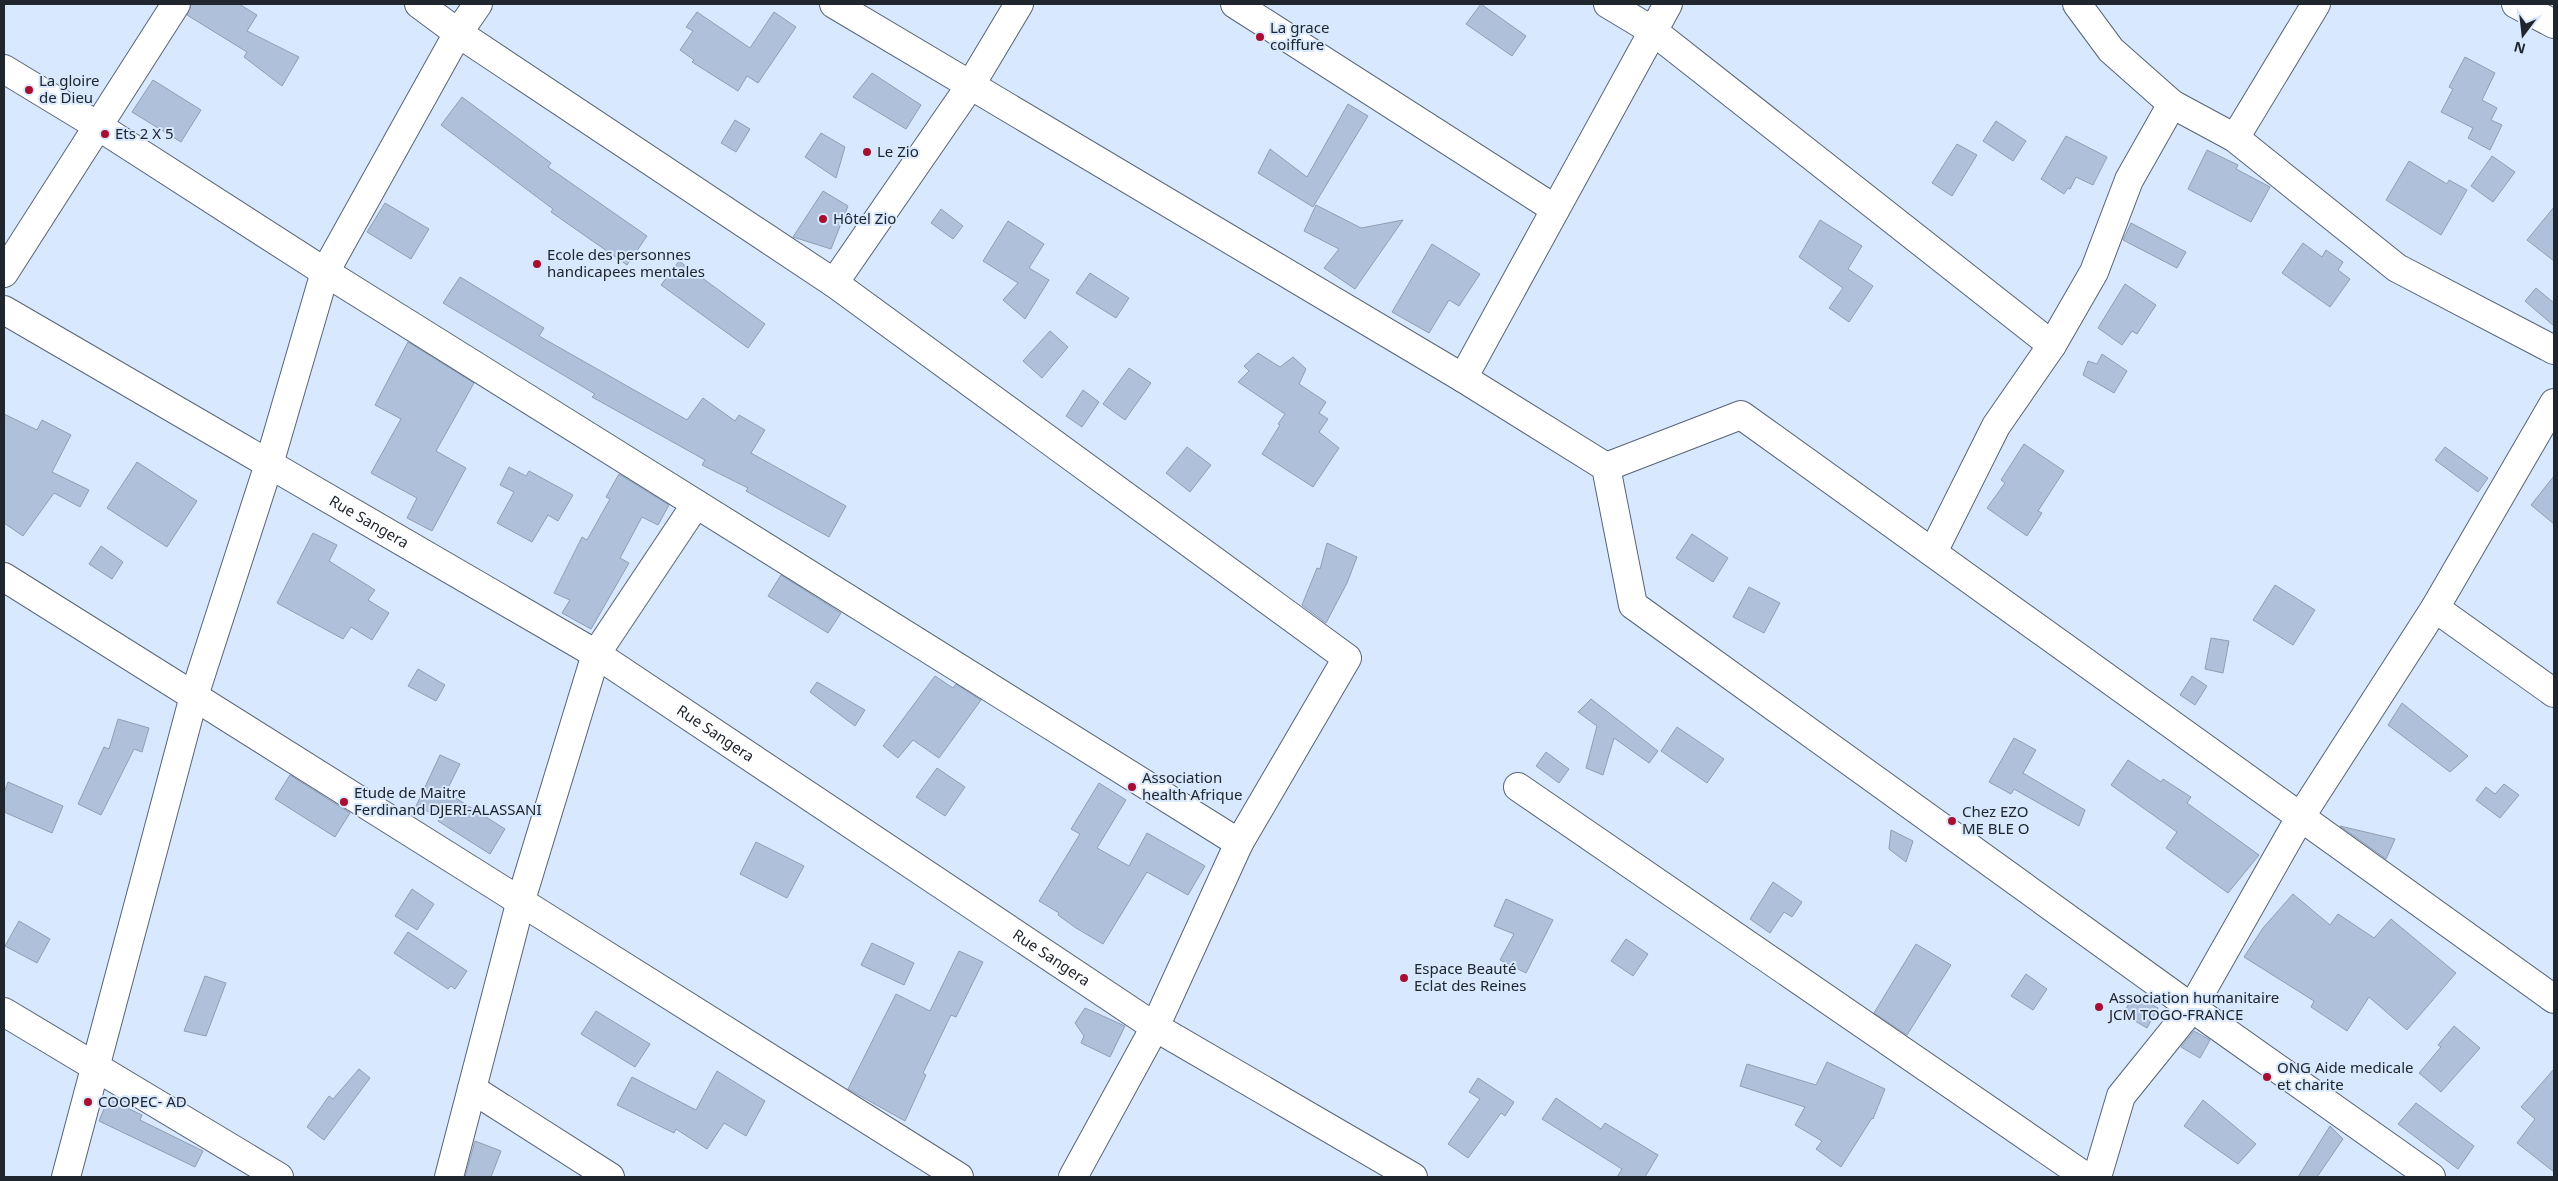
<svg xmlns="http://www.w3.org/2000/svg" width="2558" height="1181" viewBox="0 0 2558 1181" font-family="'Noto Sans',sans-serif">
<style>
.building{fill:#afc1da;stroke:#909eb3}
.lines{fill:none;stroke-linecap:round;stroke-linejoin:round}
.minor-casing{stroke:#576477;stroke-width:30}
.minor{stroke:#fff;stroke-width:28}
.poi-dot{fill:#a70e30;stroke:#d8e8fe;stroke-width:2}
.labels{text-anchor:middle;stroke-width:4;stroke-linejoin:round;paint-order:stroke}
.poi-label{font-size:15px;fill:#20262e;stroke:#d8e8fe;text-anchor:start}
.street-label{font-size:15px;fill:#20262e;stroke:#d8e8fe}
</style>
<rect width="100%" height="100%" fill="#d8e8fe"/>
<!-- building -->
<path class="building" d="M 191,4 L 239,4 L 257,15 L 247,31 L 299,57 L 282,86 L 244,57 L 247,52 L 187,15 Z
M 1481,4 L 1526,36 L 1512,56 L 1466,24 Z
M 697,12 L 750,48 L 774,12 L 796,27 L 758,83 L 747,76 L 738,91 L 692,62 L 694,60 L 680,50 L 693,31 L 686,27 Z
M 2465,57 L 2495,73 L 2482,100 L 2497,108 L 2491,120 L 2502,125 L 2490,150 L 2468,138 L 2473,128 L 2441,112 L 2453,89 L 2449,87 Z
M 872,73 L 921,105 L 906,129 L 853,97 Z
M 153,80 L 201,110 L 181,142 L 132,112 Z
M 462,97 L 551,163 L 548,167 L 647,236 L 627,265 L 551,212 L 553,209 L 441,125 Z
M 1348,104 L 1368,116 L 1313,207 L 1258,173 L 1270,149 L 1307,177 Z
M 735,120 L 750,129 L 736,152 L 721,143 Z
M 1996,121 L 2026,141 L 2013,161 L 1983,141 Z
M 821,133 L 845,147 L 836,178 L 805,157 Z
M 2066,136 L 2107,157 L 2093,185 L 2076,177 L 2070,189 L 2068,188 L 2064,194 L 2041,179 Z
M 1957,144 L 1977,155 L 1952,196 L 1932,183 Z
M 2207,150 L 2238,165 L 2236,169 L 2270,187 L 2251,222 L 2188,189 Z
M 2492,156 L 2515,172 L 2493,202 L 2471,186 Z
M 2409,161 L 2447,184 L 2449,180 L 2467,190 L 2441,235 L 2386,200 Z
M 823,191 L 848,206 L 831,249 L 793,237 Z
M 385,203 L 429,229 L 411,259 L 367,232 Z
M 1316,205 L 1361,228 L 1403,220 L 1355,289 L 1324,268 L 1339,249 L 1304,231 Z
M 2554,207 L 2554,261 L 2527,240 Z
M 941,209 L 963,226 L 953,239 L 931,223 Z
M 1820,220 L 1862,246 L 1848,269 L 1873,286 L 1849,322 L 1829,308 L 1843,288 L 1799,257 Z
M 1008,221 L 1044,244 L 1029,268 L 1049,280 L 1025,319 L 1003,300 L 1018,283 L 983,261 Z
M 2131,223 L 2186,252 L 2177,268 L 2123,240 Z
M 2303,243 L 2322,257 L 2326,250 L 2343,262 L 2338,270 L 2350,279 L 2330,307 L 2282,273 Z
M 1432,244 L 1480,274 L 1459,306 L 1449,300 L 1429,333 L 1392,312 Z
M 679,261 L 765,324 L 748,348 L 661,285 Z
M 1090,273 L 1129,298 L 1116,318 L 1076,293 Z
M 460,277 L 544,328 L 539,336 L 687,420 L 703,398 L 735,421 L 739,415 L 765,430 L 751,453 L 846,506 L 829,537 L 746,491 L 748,488 L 702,465 L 705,460 L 592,397 L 595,394 L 443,303 Z
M 2125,284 L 2156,305 L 2137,334 L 2132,331 L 2122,345 L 2098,328 Z
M 2536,288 L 2554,303 L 2554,326 L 2525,301 Z
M 1050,331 L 1068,347 L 1042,378 L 1023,361 Z
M 408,342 L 474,383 L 436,451 L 466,468 L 432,531 L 407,518 L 417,498 L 371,473 L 401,419 L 375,405 Z
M 1258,353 L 1280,367 L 1293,357 L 1306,369 L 1299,384 L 1326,402 L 1319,413 L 1328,419 L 1319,432 L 1339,448 L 1313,487 L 1262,454 L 1280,425 L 1278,424 L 1285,414 L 1238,382 L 1249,371 L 1244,366 Z
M 2102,354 L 2127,371 L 2114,393 L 2083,375 L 2088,361 L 2097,364 Z
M 1129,368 L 1151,383 L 1125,420 L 1103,404 Z
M 1083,390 L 1099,402 L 1082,427 L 1066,416 Z
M 4,414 L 37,430 L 42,420 L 71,435 L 52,472 L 89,490 L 80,507 L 54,493 L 23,536 L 4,523 Z
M 2024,444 L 2064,471 L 2038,511 L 2042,513 L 2027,536 L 1987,508 L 2005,483 L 2001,480 Z
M 1187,447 L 1211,465 L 1190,492 L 1166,473 Z
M 2445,447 L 2488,478 L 2478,492 L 2435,460 Z
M 137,462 L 197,501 L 167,547 L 107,508 Z
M 509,467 L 526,476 L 529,471 L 573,495 L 558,521 L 548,515 L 532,542 L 497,523 L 514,492 L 500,485 Z
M 619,474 L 669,505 L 658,525 L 642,517 L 620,558 L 629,563 L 591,629 L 562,613 L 570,600 L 554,593 L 582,537 L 587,540 L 610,499 L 606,497 Z
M 2554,476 L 2554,524 L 2531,505 Z
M 313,533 L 337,545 L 329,561 L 375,590 L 368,600 L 389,613 L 372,640 L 351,627 L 343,639 L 277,603 Z
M 1692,534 L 1728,558 L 1713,582 L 1676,558 Z
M 1327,543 L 1357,557 L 1347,583 L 1326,623 L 1302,605 L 1317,568 L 1320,569 Z
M 101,546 L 123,562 L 112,579 L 89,564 Z
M 781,575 L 841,613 L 828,633 L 768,596 Z
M 2275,585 L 2315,610 L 2293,645 L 2253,620 Z
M 1749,587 L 1780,603 L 1764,633 L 1733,617 Z
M 2211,638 L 2229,641 L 2223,673 L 2205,669 Z
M 418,669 L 445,685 L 436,701 L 408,686 Z
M 935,676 L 953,688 L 956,684 L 981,700 L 939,758 L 913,740 L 898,758 L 883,746 Z
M 2192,676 L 2207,686 L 2195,705 L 2180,695 Z
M 817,682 L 865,710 L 855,726 L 810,692 Z
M 1591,699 L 1658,751 L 1649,763 L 1614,738 L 1603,775 L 1586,768 L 1597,726 L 1578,712 Z
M 2402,703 L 2468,756 L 2450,772 L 2388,725 Z
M 118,719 L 149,728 L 142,752 L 134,749 L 101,815 L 78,804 L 104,747 L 109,749 Z
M 1677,727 L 1724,759 L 1707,783 L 1661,751 Z
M 2014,738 L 2036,750 L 2023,773 L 2085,810 L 2079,826 L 2014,789 L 2011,794 L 1989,782 Z
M 1546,752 L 1569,769 L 1559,783 L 1536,766 Z
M 440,755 L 460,764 L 446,792 L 505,829 L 490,854 L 438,821 L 440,817 L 416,806 Z
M 2128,760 L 2161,782 L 2163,779 L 2191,797 L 2187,803 L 2259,855 L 2228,893 L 2166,848 L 2177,832 L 2111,785 Z
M 937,768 L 965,787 L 945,816 L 916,797 Z
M 290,775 L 350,813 L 335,837 L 275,799 Z
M 8,782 L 63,806 L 52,833 L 4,812 L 4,793 Z
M 1099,783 L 1126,800 L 1097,848 L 1129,866 L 1147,833 L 1205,866 L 1188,895 L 1147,872 L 1103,944 L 1076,928 L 1058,915 L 1059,913 L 1039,901 L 1080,834 L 1071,829 Z
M 2504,784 L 2519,795 L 2500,818 L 2476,800 L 2486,787 L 2495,794 Z
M 2340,826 L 2395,839 L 2386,859 Z
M 1891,830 L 1913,841 L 1906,862 L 1889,849 Z
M 756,842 L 804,866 L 787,898 L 740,874 Z
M 1773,882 L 1802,902 L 1792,917 L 1784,912 L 1770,933 L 1750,919 Z
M 412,889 L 434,904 L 417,930 L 395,916 Z
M 2293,894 L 2330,925 L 2338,914 L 2374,938 L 2391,919 L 2456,973 L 2407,1030 L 2369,997 L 2347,1031 L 2311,1007 L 2314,1001 L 2244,957 L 2263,928 Z
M 1506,899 L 1553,920 L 1526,973 L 1500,960 L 1514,934 L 1494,926 Z
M 19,921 L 50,939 L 37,963 L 5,946 Z
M 408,932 L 467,971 L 455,989 L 451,986 L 448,989 L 394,953 Z
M 1626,939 L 1648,954 L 1633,976 L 1611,961 Z
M 872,943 L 914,963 L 904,985 L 861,965 Z
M 1916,944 L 1951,965 L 1907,1035 L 1874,1013 Z
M 959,951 L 983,962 L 956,1017 L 951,1015 L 923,1073 L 926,1075 L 905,1121 L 848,1089 L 896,994 L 930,1011 Z
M 2026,974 L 2047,989 L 2033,1010 L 2011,996 Z
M 205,976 L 226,983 L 206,1036 L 184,1031 Z
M 2134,995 L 2158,1008 L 2147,1028 L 2123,1014 Z
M 1085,1008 L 1125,1026 L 1110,1057 L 1081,1043 L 1084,1036 L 1075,1023 Z
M 596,1011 L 650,1044 L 635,1067 L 581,1034 Z
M 2454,1026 L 2480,1048 L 2441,1092 L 2419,1073 L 2441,1047 L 2438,1045 Z
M 2194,1031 L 2210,1040 L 2200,1058 L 2181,1047 Z
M 1827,1062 L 1885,1089 L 1873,1119 L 1872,1118 L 1841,1167 L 1816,1149 L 1822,1141 L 1795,1125 L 1805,1107 L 1740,1086 L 1747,1064 L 1816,1085 Z
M 359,1069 L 370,1078 L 324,1140 L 307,1127 L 329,1096 L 333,1099 Z
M 2554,1069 L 2554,1172 L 2517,1143 L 2535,1119 L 2521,1107 Z
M 717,1071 L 765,1101 L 746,1136 L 724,1123 L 707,1149 L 676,1129 L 674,1133 L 617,1105 L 632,1077 L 696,1110 Z
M 1478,1078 L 1514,1102 L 1505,1116 L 1501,1113 L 1468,1158 L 1448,1144 L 1480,1099 L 1469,1092 Z
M 1556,1098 L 1601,1129 L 1605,1123 L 1658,1155 L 1645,1177 L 1617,1177 L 1622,1169 L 1542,1119 Z
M 108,1099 L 142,1115 L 140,1120 L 203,1151 L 195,1167 L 99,1121 Z
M 2203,1100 L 2256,1144 L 2238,1164 L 2184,1126 Z
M 2416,1103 L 2474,1146 L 2458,1169 L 2398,1124 Z
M 2330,1126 L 2343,1139 L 2317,1177 L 2298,1177 Z
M 475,1141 L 501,1151 L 491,1177 L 465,1177 Z"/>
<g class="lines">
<defs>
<g id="minor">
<path d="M 419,4 L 458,33 L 834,283 L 1347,658 L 1239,843 L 1155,1027 L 1073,1177"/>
<path d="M 834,4 L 1463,378 L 1606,467 L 1633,605 L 2192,1008 L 2431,1177"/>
<path d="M 1235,4 L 1555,209"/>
<path d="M 1608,4 L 1653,31 L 2052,345"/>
<path d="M 2077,4 L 2111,50 L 2172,104 L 2235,138 L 2397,268 L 2554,350"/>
<path d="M 2516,4 L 2554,24"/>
<path d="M 4,69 L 98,126 L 325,272 L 1239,843"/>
<path d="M 2235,138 L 2316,4"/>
<path d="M 4,273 L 176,4"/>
<path d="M 834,283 L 970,86 L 1019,4"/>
<path id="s1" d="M 4,310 L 596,654 L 1155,1027 L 1413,1177"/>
<path d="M 1463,378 L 1668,4"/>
<path d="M 1606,467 L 1741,415 L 2554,999"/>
<path d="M 1933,552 L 1996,426 L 2052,345 L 2094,272 L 2129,180 L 2172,104"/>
<path d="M 4,577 L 959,1177"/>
<path d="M 2435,608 L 2554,693"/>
<path d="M 1518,787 L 2086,1177"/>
<path d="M 4,1012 L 279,1177"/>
<path d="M 472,1089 L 610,1177"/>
<path d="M 66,1177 L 194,696 L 269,464 L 325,272 L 458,33 L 478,4"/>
<path d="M 449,1177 L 521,900 L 596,654 L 696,504"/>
<path d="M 2097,1177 L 2121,1096 L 2192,1008 L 2301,816 L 2435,608 L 2554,403"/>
</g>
</defs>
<!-- minor casing -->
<use href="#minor" class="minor-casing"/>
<!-- minor -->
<use href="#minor" class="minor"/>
</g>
<!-- markers -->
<g class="poi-dot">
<circle cx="1260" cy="37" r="5"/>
<circle cx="29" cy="90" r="5"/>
<circle cx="105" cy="134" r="5"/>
<circle cx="867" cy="152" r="5"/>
<circle cx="823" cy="219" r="5"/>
<circle cx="537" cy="264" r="5"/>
<circle cx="1132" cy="787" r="5"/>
<circle cx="344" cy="802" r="5"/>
<circle cx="1952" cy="821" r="5"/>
<circle cx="1404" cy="978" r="5"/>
<circle cx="2099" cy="1007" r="5"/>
<circle cx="2267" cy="1077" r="5"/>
<circle cx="88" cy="1102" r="5"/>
</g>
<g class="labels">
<!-- poi labels -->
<g class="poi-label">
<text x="1270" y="33">La grace<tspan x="1270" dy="17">coiffure</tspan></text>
<text x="39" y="86">La gloire<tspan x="39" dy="17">de Dieu</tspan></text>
<text x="115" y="139">Ets 2 X 5</text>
<text x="877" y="157">Le Zio</text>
<text x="833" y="224">Hôtel Zio</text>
<text x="547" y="260">Ecole des personnes<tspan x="547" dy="17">handicapees mentales</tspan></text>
<text x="1142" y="783">Association<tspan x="1142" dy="17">health Afrique</tspan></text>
<text x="354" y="798">Etude de Maitre<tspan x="354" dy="17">Ferdinand DJERI-ALASSANI</tspan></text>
<text x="1962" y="817">Chez EZO<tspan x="1962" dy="17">ME BLE O</tspan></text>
<text x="1414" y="974">Espace Beauté<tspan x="1414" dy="17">Eclat des Reines</tspan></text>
<text x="2109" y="1003">Association humanitaire<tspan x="2109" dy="17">JCM TOGO-FRANCE</tspan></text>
<text x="2277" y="1073">ONG Aide medicale<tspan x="2277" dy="17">et charite</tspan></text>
<text x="98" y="1107">COOPEC- AD</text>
</g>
<!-- street labels -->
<g class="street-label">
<text dy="5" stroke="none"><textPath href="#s1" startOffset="422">Rue Sangera</textPath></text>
<text dy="5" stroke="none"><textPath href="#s1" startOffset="828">Rue Sangera</textPath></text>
<text dy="5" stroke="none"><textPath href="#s1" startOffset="1232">Rue Sangera</textPath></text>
</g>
</g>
<!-- border -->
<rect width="2558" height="1181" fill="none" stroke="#20262e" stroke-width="10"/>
<!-- north arrow -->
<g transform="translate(2523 35) rotate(195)" stroke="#d8e8fe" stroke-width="4" paint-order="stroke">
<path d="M0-4L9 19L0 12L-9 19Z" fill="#20262e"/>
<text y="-8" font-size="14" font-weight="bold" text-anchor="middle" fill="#20262e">N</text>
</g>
</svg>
